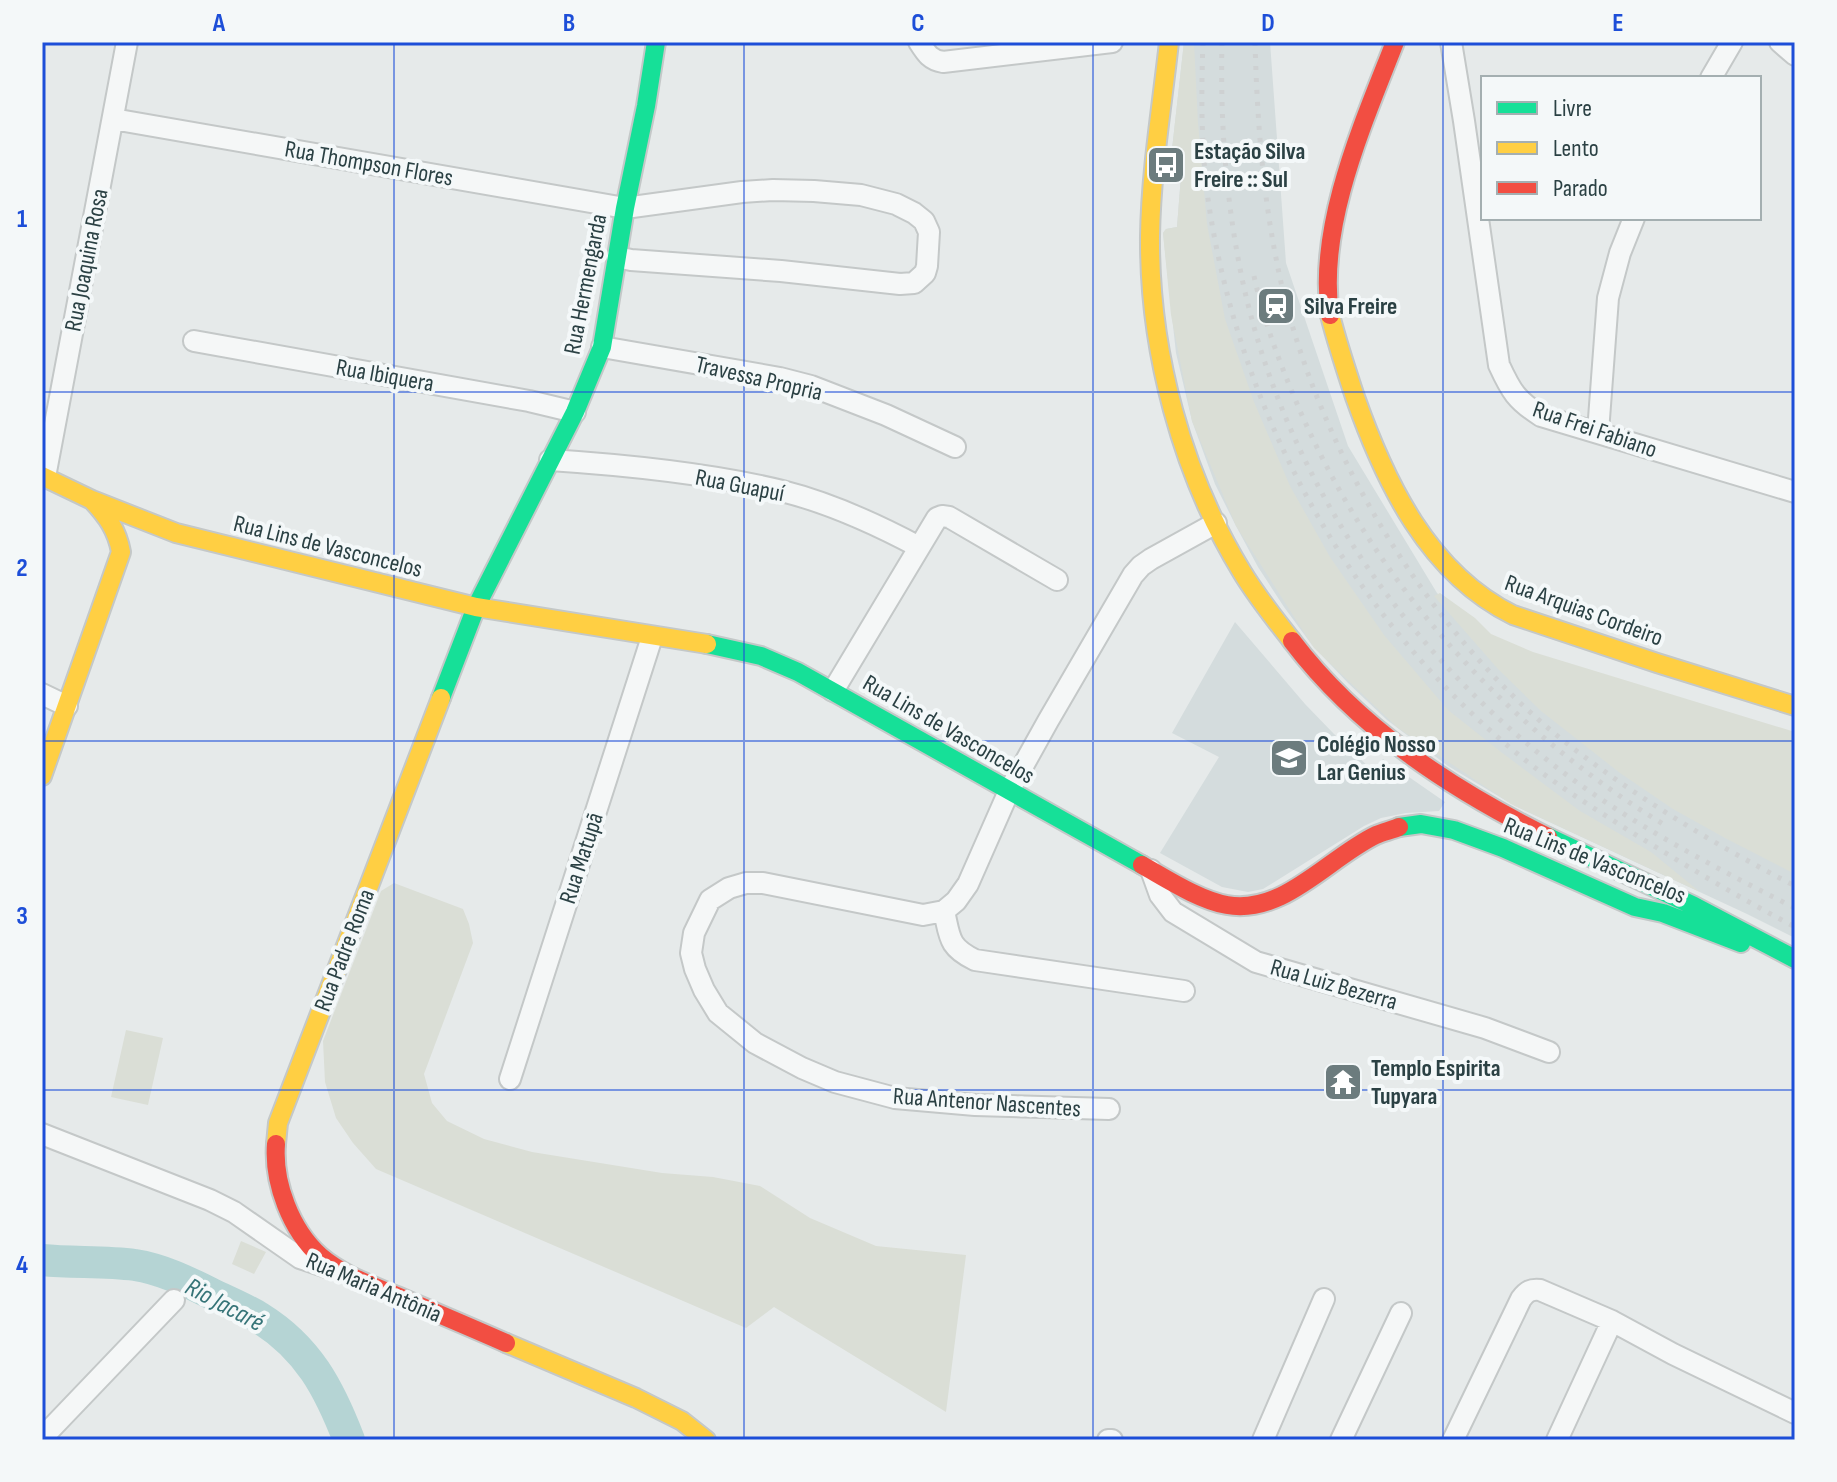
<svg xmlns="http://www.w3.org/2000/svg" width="1837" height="1482" viewBox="0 0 1837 1482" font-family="'Sofia Sans Condensed',sans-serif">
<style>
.built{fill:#d4dcdd}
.green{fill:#daded6}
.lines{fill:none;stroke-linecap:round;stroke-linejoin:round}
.river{stroke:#b5d4d4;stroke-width:32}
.street-casing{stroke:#c4c8c8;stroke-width:24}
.fast-casing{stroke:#c4c8c8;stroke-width:22}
.slow-casing{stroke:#c4c8c8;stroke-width:22}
.jam-casing{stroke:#c4c8c8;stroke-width:22}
.street{stroke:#f5f7f7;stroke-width:20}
.fast{stroke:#16e098;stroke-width:18}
.slow{stroke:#ffcf43;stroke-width:18}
.jam{stroke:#f24e42;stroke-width:18}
.rail{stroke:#ced1d2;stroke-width:5;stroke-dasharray:4 8;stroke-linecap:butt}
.grid{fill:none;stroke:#1d4ed8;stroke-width:2;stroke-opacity:0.55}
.labels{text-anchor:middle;stroke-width:8;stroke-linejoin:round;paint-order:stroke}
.poi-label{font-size:24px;font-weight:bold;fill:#2b4144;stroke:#f4f8f9;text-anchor:start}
.street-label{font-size:24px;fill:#2b4144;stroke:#f4f8f9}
.water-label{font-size:26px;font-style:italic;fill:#367478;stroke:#f4f8f9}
.neatline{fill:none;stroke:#1d4ed8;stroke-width:3}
.grid-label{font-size:26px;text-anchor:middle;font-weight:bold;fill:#1d4ed8}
</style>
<rect width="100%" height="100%" fill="#e6eaea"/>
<!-- built -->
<path class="built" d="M 1184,42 L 1270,42 L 1286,263 L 1348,446 L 1437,593 L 1535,686 L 1795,827 L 1795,938 L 1747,914 L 1515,806 L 1448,766 L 1387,720 L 1348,683 L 1312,645 L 1284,607 L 1258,567 L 1236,526 L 1215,484 L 1192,421 L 1176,353 L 1163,233 L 1166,229 L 1177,227 L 1181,176 L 1169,176 Z
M 1235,622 L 1305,704 L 1334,734 L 1373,771 L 1383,759 L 1445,802 L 1439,811 L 1406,813 L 1381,818 L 1364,826 L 1263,889 L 1248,892 L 1222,887 L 1160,853 L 1219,757 L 1172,733 Z"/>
<!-- green -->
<path class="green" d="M 1184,42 L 1194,42 L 1198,123 L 1207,224 L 1225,319 L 1254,402 L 1290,486 L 1330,557 L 1384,635 L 1448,710 L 1501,752 L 1580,811 L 1651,852 L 1700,892 L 1511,804 L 1398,728 L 1314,648 L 1236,526 L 1192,421 L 1171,315 L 1163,233 L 1166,229 L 1177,227 L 1181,176 L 1169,176 Z
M 1440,593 L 1475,618 L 1491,634 L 1533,652 L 1795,732 L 1795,874 L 1725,838 L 1673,809 L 1620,773 L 1541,711 L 1498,669 L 1434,596 Z
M 394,883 L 463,909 L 469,924 L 473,943 L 424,1074 L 432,1103 L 447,1121 L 484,1139 L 532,1152 L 662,1173 L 713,1177 L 760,1186 L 810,1218 L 876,1246 L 966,1255 L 946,1412 L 774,1307 L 746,1328 L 376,1169 L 353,1143 L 336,1118 L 325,1082 L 323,1041 L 381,891 Z
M 126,1030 L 163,1038 L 148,1105 L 111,1097 Z
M 241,1241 L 266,1252 L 254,1274 L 232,1264 Z"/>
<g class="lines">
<!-- river -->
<path class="river" d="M 42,1260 C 73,1263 104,1261 135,1265 C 161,1269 186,1281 210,1293 C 226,1301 244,1308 260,1318 C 308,1348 329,1388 349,1440"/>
<defs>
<path id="street" d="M 919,42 C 926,53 930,60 943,62 L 1112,42
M 1451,42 L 1464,121 L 1499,365 C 1511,391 1516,400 1541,416 L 1795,492
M 1780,42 L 1795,55
M 1711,78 L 1732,42
M 113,119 L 625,208 L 742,192 L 773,190 L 814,191 L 861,195 L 896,204 L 914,213 L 924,221 L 929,232 L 927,266 L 925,273 L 914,283 L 900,284 L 781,271 L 631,260 L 617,257
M 194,341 L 529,401 L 575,412
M 602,347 L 780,378 L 811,386 L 886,415 L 955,447
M 1598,432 L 1608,298 L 1620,253 L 1634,218
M 550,460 C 626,465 709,473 782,491 C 830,503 876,524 919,547
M 45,477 L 127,42
M 833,691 L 937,518 L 942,516 L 949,517 L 1057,580
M 42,694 L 67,706
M 1151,870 L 1160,895 L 1173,912 L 1256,962 L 1485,1028 L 1549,1052
M 944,911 C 950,937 948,947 975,960 L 1184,991
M 510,1079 L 652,637
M 1109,1109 L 975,1105 L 895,1098 L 835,1082 L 802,1068 L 755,1043 L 718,1013 L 704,990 L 695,969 L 691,953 L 694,933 L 710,900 L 729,888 L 746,883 L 763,883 L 923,915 L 944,911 L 956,901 L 968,884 L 1009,791 L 1048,721 L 1133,575 L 1141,566 L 1151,559 L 1216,523
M 42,1134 L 210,1200 L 234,1212 L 300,1258 L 327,1267
M 42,1438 L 174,1300
M 1108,1440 L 1112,1440
M 1263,1440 L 1324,1299
M 1341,1440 L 1401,1313
M 1453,1440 L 1521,1299 C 1527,1291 1531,1289 1540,1290 L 1612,1321 L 1673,1354 L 1795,1413
M 1557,1440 L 1612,1321"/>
<path id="fast" d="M 707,644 L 761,656 L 798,672 L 1142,865
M 441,698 L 476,607 L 575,412 L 602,347 L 625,208 L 646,106 L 656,42
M 1399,827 L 1421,824 L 1454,830 L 1503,848 L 1635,907 L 1663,913 L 1741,943
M 1548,837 L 1694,906 L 1795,959"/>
<path id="slow" d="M 1169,42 C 1162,106 1151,171 1150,236 C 1149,351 1182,474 1242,572 C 1257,597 1275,619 1292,641
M 1330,315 C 1337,343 1346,370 1355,397 C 1385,482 1428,573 1513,615 L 1657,663 L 1795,706
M 42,476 L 92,500 L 176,533 L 476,607 L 707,644
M 42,776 L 121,552 C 117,530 107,516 92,500
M 276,1144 L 278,1123 L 441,698
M 506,1343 L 636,1398 L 682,1421 L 706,1440"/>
<path id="jam" d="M 1330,315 C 1317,226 1363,124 1395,42
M 1292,641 C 1358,728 1451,789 1548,837
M 1142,865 C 1167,879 1199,900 1227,905 C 1284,915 1328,858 1376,835 C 1383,832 1392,830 1399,827
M 276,1144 C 273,1183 291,1230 320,1256 C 342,1275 371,1285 397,1296 C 434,1312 470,1327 506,1343"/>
</defs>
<!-- street casing -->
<use href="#street" class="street-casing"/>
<!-- fast casing -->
<use href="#fast" class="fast-casing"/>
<!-- slow casing -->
<use href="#slow" class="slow-casing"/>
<!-- jam casing -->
<use href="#jam" class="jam-casing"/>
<!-- street -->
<use href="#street" class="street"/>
<!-- fast -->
<use href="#fast" class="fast"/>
<!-- slow -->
<use href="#slow" class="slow"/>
<!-- jam -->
<use href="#jam" class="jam"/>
<!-- rail -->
<path class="rail" d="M 1203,42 C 1201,94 1201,147 1208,199 C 1239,412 1348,613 1514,751 C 1550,781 1589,805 1628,830 C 1683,864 1738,897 1795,927
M 1222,42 C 1220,123 1226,203 1243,283 C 1285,476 1404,651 1560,770 C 1633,825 1714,867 1795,908
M 1255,42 C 1257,115 1262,187 1276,258 C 1309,435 1424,630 1565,742 C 1637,798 1714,844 1795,886
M 1254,276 C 1264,323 1282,369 1301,413 C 1377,586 1507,730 1668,827"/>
</g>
<!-- grid -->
<path class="grid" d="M 394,42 L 394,1440M 744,42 L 744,1440M 1093,42 L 1093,1440M 1443,42 L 1443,1440M 42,392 L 1795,392M 42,741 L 1795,741M 42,1090 L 1795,1090"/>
<!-- icons -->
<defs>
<symbol id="bus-square" viewBox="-11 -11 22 22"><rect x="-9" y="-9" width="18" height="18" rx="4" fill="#6c7c7e" stroke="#f4f8f9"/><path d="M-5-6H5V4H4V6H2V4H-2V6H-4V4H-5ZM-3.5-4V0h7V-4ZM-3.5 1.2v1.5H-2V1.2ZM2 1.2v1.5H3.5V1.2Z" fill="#fff"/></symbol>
<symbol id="station-square" viewBox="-11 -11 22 22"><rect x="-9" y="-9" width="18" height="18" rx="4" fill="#6c7c7e" stroke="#f4f8f9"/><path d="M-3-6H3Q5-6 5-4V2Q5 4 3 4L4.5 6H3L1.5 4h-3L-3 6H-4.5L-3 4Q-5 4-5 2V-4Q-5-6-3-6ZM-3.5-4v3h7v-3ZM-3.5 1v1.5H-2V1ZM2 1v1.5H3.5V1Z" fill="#fff"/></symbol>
<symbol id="school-square" viewBox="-11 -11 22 22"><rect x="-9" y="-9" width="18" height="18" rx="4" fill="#6c7c7e" stroke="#f4f8f9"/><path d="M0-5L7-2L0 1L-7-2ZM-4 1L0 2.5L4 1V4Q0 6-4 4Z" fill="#fff"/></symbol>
<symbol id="temple-square" viewBox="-11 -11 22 22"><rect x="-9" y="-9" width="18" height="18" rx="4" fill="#6c7c7e" stroke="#f4f8f9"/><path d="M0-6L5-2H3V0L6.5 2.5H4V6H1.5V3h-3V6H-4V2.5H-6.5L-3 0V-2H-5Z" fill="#fff"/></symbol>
</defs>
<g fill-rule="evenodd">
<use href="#bus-square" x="1144" y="143" width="44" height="44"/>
<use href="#station-square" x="1254" y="284" width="44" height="44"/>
<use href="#school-square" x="1267" y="736" width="44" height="44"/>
<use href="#temple-square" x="1321" y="1060" width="44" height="44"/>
</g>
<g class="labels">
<!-- poi labels -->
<g class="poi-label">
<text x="1194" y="159">Estação Silva<tspan x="1194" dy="28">Freire :: Sul</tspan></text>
<text x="1304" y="314">Silva Freire</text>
<text x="1317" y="752">Colégio Nosso<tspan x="1317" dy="28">Lar Genius</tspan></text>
<text x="1371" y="1076">Templo Espirita<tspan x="1371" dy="28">Tupyara</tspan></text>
</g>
<!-- street labels -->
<g class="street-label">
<text transform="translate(369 163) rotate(10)" y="8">Rua Thompson Flores</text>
<text transform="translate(86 260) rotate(-79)" y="8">Rua Joaquina Rosa</text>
<text transform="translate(585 284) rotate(-79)" y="8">Rua Hermengarda</text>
<text transform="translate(385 375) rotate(10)" y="8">Rua Ibiquera</text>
<text transform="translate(759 378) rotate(13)" y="8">Travessa Propria</text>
<text transform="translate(1595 429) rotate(19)" y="8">Rua Frei Fabiano</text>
<text transform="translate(740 485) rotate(11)" y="8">Rua Guapuí</text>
<text transform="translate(328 546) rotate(14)" y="8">Rua Lins de Vasconcelos</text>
<text transform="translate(1584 610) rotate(20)" y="8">Rua Arquias Cordeiro</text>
<text transform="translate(949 729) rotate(30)" y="8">Rua Lins de Vasconcelos</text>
<text transform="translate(581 858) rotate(-72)" y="8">Rua Matupã</text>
<text transform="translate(1595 860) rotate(22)" y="8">Rua Lins de Vasconcelos</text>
<text transform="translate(344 950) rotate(-69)" y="8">Rua Padre Roma</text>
<text transform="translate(1334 984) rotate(16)" y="8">Rua Luiz Bezerra</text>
<text transform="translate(987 1102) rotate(4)" y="8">Rua Antenor Nascentes</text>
<text transform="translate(374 1287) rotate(23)" y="8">Rua Maria Antônia</text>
</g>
<!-- water labels -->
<g class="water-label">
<text transform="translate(225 1304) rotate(28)" y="9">Rio Jacaré</text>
</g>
</g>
<!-- border -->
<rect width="1837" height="1482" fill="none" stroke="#f4f8f9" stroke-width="88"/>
<!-- legend -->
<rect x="1481" y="76" width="280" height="144" fill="#f4f8f9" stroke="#a4afb1" stroke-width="2"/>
<rect x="1497" y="102" width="40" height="12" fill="#16e098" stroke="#a4afb1" stroke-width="2"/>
<text x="1553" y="116" font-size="24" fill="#2b4144">Livre</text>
<rect x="1497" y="142" width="40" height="12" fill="#ffcf43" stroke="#a4afb1" stroke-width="2"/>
<text x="1553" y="156" font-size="24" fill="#2b4144">Lento</text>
<rect x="1497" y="182" width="40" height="12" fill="#f24e42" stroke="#a4afb1" stroke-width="2"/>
<text x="1553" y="196" font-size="24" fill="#2b4144">Parado</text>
<rect x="44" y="44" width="1749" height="1394" class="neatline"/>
<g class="grid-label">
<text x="219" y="31">A</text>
<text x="569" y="31">B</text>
<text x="918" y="31">C</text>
<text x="1268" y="31">D</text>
<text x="1618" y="31">E</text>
<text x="22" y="227">1</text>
<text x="22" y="576">2</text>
<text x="22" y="924">3</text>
<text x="22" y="1273">4</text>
</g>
</svg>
